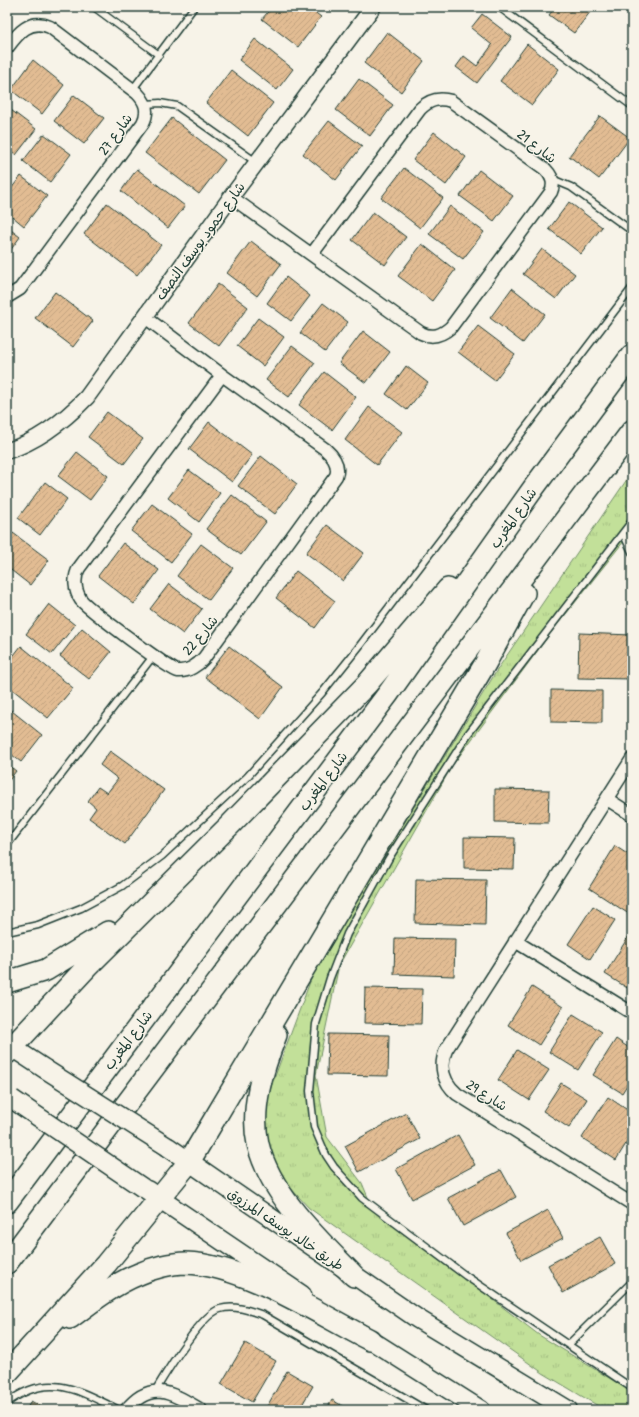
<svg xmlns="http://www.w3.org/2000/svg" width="639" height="1417" viewBox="0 0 639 1417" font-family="'Patrick Hand','Playpen Sans Arabic',sans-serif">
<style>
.park{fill:url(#park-tufts);stroke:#708e66}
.building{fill:url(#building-hatch);stroke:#1f3d34}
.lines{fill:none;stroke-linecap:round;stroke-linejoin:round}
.service-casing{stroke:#1f3d34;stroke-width:9}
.minor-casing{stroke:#1f3d34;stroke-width:15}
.tertiary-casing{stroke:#1f3d34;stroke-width:18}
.primary-casing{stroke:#1f3d34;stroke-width:21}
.motorway-casing{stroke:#1f3d34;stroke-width:24}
.service{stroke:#f7f3e8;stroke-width:6}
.minor{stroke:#f7f3e8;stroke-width:12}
.tertiary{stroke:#f7f3e8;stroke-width:15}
.primary{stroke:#f7f3e8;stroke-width:18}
.motorway{stroke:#f7f3e8;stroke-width:21}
.primary-bridge-casing{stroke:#1f3d34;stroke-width:21;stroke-linecap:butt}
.primary-bridge{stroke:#f7f3e8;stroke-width:18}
.labels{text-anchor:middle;stroke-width:3;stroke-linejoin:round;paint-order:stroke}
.street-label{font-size:14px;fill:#1f3d34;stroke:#f7f3e8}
</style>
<defs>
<pattern id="park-tufts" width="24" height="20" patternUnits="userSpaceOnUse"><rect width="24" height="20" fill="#c2e099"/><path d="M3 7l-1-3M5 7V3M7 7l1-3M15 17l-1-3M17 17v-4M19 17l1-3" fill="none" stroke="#a6c184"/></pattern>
<pattern id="building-hatch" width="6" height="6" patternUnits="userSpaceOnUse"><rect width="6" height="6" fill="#e2bc93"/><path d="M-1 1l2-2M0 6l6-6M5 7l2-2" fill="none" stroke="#c1a27f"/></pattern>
</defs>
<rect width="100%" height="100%" fill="#f7f3e8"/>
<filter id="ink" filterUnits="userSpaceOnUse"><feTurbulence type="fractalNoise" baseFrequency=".025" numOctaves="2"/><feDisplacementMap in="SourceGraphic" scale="8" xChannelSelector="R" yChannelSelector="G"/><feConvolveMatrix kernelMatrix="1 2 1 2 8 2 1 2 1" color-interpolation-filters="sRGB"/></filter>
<g filter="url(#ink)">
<!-- park -->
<path class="park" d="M 632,472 L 632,531 L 550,634 L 452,766 L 339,965 L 316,1075 L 327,1137 L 362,1183 L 372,1207 L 539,1335 L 632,1392 L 632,1410 L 605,1410 L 543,1373 L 309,1208 L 273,1169 L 258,1122 L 314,971 L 499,667 Z"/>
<!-- building -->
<path class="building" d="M 272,7 L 308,7 L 321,17 L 298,47 L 262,19 Z
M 555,7 L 594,7 L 574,33 L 549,15 Z
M 482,14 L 512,37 L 477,83 L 456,67 L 464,56 L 477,66 L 492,45 L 471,28 Z
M 387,32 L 424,61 L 401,92 L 364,63 Z
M 255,39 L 293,69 L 277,90 L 239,60 Z
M 527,44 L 559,69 L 532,105 L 500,81 Z
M 33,60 L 64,85 L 42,114 L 11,90 Z
M 231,70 L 273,103 L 248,136 L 206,103 Z
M 359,79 L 393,105 L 370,136 L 336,110 Z
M 74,95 L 104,118 L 84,144 L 54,121 Z
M 7,107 L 36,129 L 16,155 L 7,147 Z
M 600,116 L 630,138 L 599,179 L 569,156 Z
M 172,118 L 225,160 L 199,194 L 145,153 Z
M 329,121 L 362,146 L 336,180 L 303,154 Z
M 434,132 L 466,157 L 446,185 L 413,160 Z
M 44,134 L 71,154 L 50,182 L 23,161 Z
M 404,168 L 443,198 L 420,228 L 381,198 Z
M 137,169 L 185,206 L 168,228 L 121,191 Z
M 479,170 L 513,196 L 494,221 L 460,196 Z
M 21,176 L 47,196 L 24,226 L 7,212 L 7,194 Z
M 569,202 L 602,227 L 581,254 L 549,229 Z
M 107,203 L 161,245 L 137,275 L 84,234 Z
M 450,206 L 484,232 L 463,259 L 429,234 Z
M 373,212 L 406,237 L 385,265 L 352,240 Z
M 7,227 L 20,237 L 7,255 Z
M 251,241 L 281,264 L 257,296 L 227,273 Z
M 422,244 L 455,270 L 432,301 L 398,276 Z
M 542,249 L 575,274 L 556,299 L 523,274 Z
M 286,277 L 310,296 L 291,321 L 267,303 Z
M 218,284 L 248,307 L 219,346 L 189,323 Z
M 512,288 L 545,314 L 523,343 L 490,318 Z
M 55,292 L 93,321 L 73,347 L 35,318 Z
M 323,303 L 348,322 L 325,352 L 300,333 Z
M 258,318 L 284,337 L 263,366 L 237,346 Z
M 478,326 L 515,354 L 495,380 L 458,352 Z
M 363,331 L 390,352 L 366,383 L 339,363 Z
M 292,346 L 315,363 L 289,397 L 266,380 Z
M 406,366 L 428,383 L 407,410 L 386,394 Z
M 324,372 L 356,397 L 332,430 L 299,405 Z
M 369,407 L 402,432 L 377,465 L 345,440 Z
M 107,412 L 143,439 L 124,464 L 88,437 Z
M 209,422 L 252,455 L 232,482 L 189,449 Z
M 77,452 L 108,476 L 90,500 L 58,476 Z
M 261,456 L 297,484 L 275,514 L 238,486 Z
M 189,470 L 220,493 L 199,522 L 168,498 Z
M 45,482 L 67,499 L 40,535 L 18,518 Z
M 232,495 L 266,522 L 241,555 L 206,529 Z
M 152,504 L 192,534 L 171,562 L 131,531 Z
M 327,525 L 364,553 L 343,581 L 306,553 Z
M 13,533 L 49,560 L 30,585 L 7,567 L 7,540 Z
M 123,543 L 159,570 L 134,604 L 98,576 Z
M 201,544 L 233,568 L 209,600 L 177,576 Z
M 296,571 L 335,601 L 315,628 L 276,598 Z
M 169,584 L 202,609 L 183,634 L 150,609 Z
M 49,604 L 75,625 L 52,654 L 26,634 Z
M 82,628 L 111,652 L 89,679 L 60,656 Z
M 579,633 L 632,635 L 632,679 L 578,678 Z
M 21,646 L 73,688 L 48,718 L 7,685 L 7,664 Z
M 229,646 L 283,687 L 260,719 L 205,677 Z
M 551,690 L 602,691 L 602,723 L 551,722 Z
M 7,707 L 42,735 L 21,762 L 7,751 Z
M 110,751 L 164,790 L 125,844 L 89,818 L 96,808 L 88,801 L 98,787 L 107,793 L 118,779 L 100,765 Z
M 7,764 L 16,771 L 7,783 Z
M 495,789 L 549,790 L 548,823 L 495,822 Z
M 464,837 L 515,838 L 514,869 L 464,868 Z
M 615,846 L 632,857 L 632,916 L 589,888 Z
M 416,879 L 486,880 L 485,925 L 415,923 Z
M 593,906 L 615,920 L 590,959 L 568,944 Z
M 630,934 L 632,935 L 632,984 L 629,989 L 605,974 Z
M 395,938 L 455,939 L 454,976 L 394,974 Z
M 532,987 L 563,1007 L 539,1045 L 508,1025 Z
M 365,988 L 422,989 L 421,1024 L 364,1023 Z
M 573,1014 L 602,1032 L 578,1070 L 549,1052 Z
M 328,1034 L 389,1035 L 388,1076 L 327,1075 Z
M 616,1039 L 632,1050 L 632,1077 L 622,1093 L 593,1075 Z
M 517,1050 L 549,1070 L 529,1100 L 498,1080 Z
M 561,1083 L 587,1099 L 569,1128 L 543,1111 Z
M 608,1097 L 632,1113 L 632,1134 L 616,1160 L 582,1138 Z
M 406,1113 L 420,1139 L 359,1172 L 345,1146 Z
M 458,1135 L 475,1165 L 412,1199 L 396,1169 Z
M 501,1170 L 516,1197 L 463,1226 L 448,1198 Z
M 548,1210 L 563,1238 L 521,1260 L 506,1233 Z
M 600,1237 L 615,1264 L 563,1293 L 548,1265 Z
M 245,1343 L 276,1361 L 252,1402 L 221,1384 Z
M 287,1371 L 313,1386 L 299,1410 L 265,1410 Z
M 332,1400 L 350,1410 L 326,1410 Z
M 31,1401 L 47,1410 L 26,1410 Z"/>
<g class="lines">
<defs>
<path id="service" d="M 94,7 L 159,55
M 499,7 L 632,106
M 133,89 L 194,7
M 146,104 L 160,103 L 177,106 L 256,162
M 552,179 L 571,187 L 632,231
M 632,521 L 468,734 L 389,858 L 347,934 L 330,978 L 316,1024 L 310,1091 L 314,1127 L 326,1155 L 334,1167 L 362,1198 L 466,1276 L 632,1388
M 623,533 L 632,552
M 7,845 L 154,655
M 7,932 L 38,925 L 81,908 L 122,886 L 162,856 L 247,777 L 322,693 L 358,648 L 632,288
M 568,1345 L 632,1282
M 155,1391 C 166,1373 201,1314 220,1309 C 234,1305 249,1310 263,1315 L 426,1410
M 7,1403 C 48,1371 78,1390 119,1410"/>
<path id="minor" d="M 7,48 C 18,33 30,18 50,27 L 137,93 C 146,102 149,111 143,123 L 20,289 L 7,297
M 231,197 L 421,333 C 433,339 442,335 451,327 L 551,192 C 555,183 552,176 545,169 L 451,101 C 438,97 429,100 420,109 L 312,254
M 145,317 L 222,375 L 325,449 C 333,456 340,465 336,476 L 204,658 C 198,665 188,672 178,671 C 170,670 87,608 81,600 C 75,591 73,578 79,568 L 222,375
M 632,759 L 446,1050 C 439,1066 443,1082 457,1094 L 632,1204
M 607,799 L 632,815
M 515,941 L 632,1013
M 126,1410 C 151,1379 172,1393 201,1410"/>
<path id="tertiary" d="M 7,451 C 39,441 64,421 87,397 L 231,197 L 373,7"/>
<path id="primary" d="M 7,1044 L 45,1069
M 168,1147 L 418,1319 L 568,1410
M 147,1190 L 302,1295
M 358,1332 L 481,1410"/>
<path id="motorway" d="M 7,982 L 46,970 L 108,932
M 276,1035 C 263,1068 250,1108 258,1144 C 270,1195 319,1240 354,1276
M 7,1053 L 87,967 L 230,825 L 367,684 L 448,589
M 7,1202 L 388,694 L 535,486 L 632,355
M 7,1263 L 632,431
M 70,1318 C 91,1302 114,1284 139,1274 C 152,1268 171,1263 186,1263 C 245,1265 317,1313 370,1340
M 7,1373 L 106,1264 L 189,1162 L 485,664 L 524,593"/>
</defs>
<!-- service casing -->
<use href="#service" class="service-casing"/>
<!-- minor casing -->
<use href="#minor" class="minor-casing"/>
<!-- tertiary casing -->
<use href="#tertiary" class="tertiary-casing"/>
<!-- primary casing -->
<use href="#primary" class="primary-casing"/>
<!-- motorway casing -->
<use href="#motorway" class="motorway-casing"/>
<!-- service -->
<use href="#service" class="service"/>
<!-- minor -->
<use href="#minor" class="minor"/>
<!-- tertiary -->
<use href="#tertiary" class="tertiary"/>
<!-- primary -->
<use href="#primary" class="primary"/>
<!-- motorway -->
<use href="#motorway" class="motorway"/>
<defs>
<path id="primary-bridge" d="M 45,1069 L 168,1147
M 12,1099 L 143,1188"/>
</defs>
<!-- primary-bridge casing -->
<use href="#primary-bridge" class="primary-bridge-casing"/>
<!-- primary-bridge -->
<use href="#primary-bridge" class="primary-bridge"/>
</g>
</g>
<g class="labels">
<!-- street labels -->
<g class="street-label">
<text transform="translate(115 134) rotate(-54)" y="5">شارع 27</text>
<text transform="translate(537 146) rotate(38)" y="5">شارع 21</text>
<text transform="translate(200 241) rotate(-54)" y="5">شارع حمود يوسف النصف</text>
<text transform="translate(513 518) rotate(-55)" y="5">شارع المغرب</text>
<text transform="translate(200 635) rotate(-50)" y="5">شارع 22</text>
<text transform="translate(323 781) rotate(-53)" y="5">شارع المغرب</text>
<text transform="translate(128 1040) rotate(-53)" y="5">شارع المغرب</text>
<text transform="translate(487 1095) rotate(33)" y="5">شارع 29</text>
<text transform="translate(286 1229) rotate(34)" y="5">طريق خالد يوسف المرزوق</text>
</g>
</g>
<!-- margin -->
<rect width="639" height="1417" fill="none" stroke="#f7f3e8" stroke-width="24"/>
<rect x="12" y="12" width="615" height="1393" fill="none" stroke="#1f3d34" stroke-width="1.5" filter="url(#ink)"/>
</svg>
